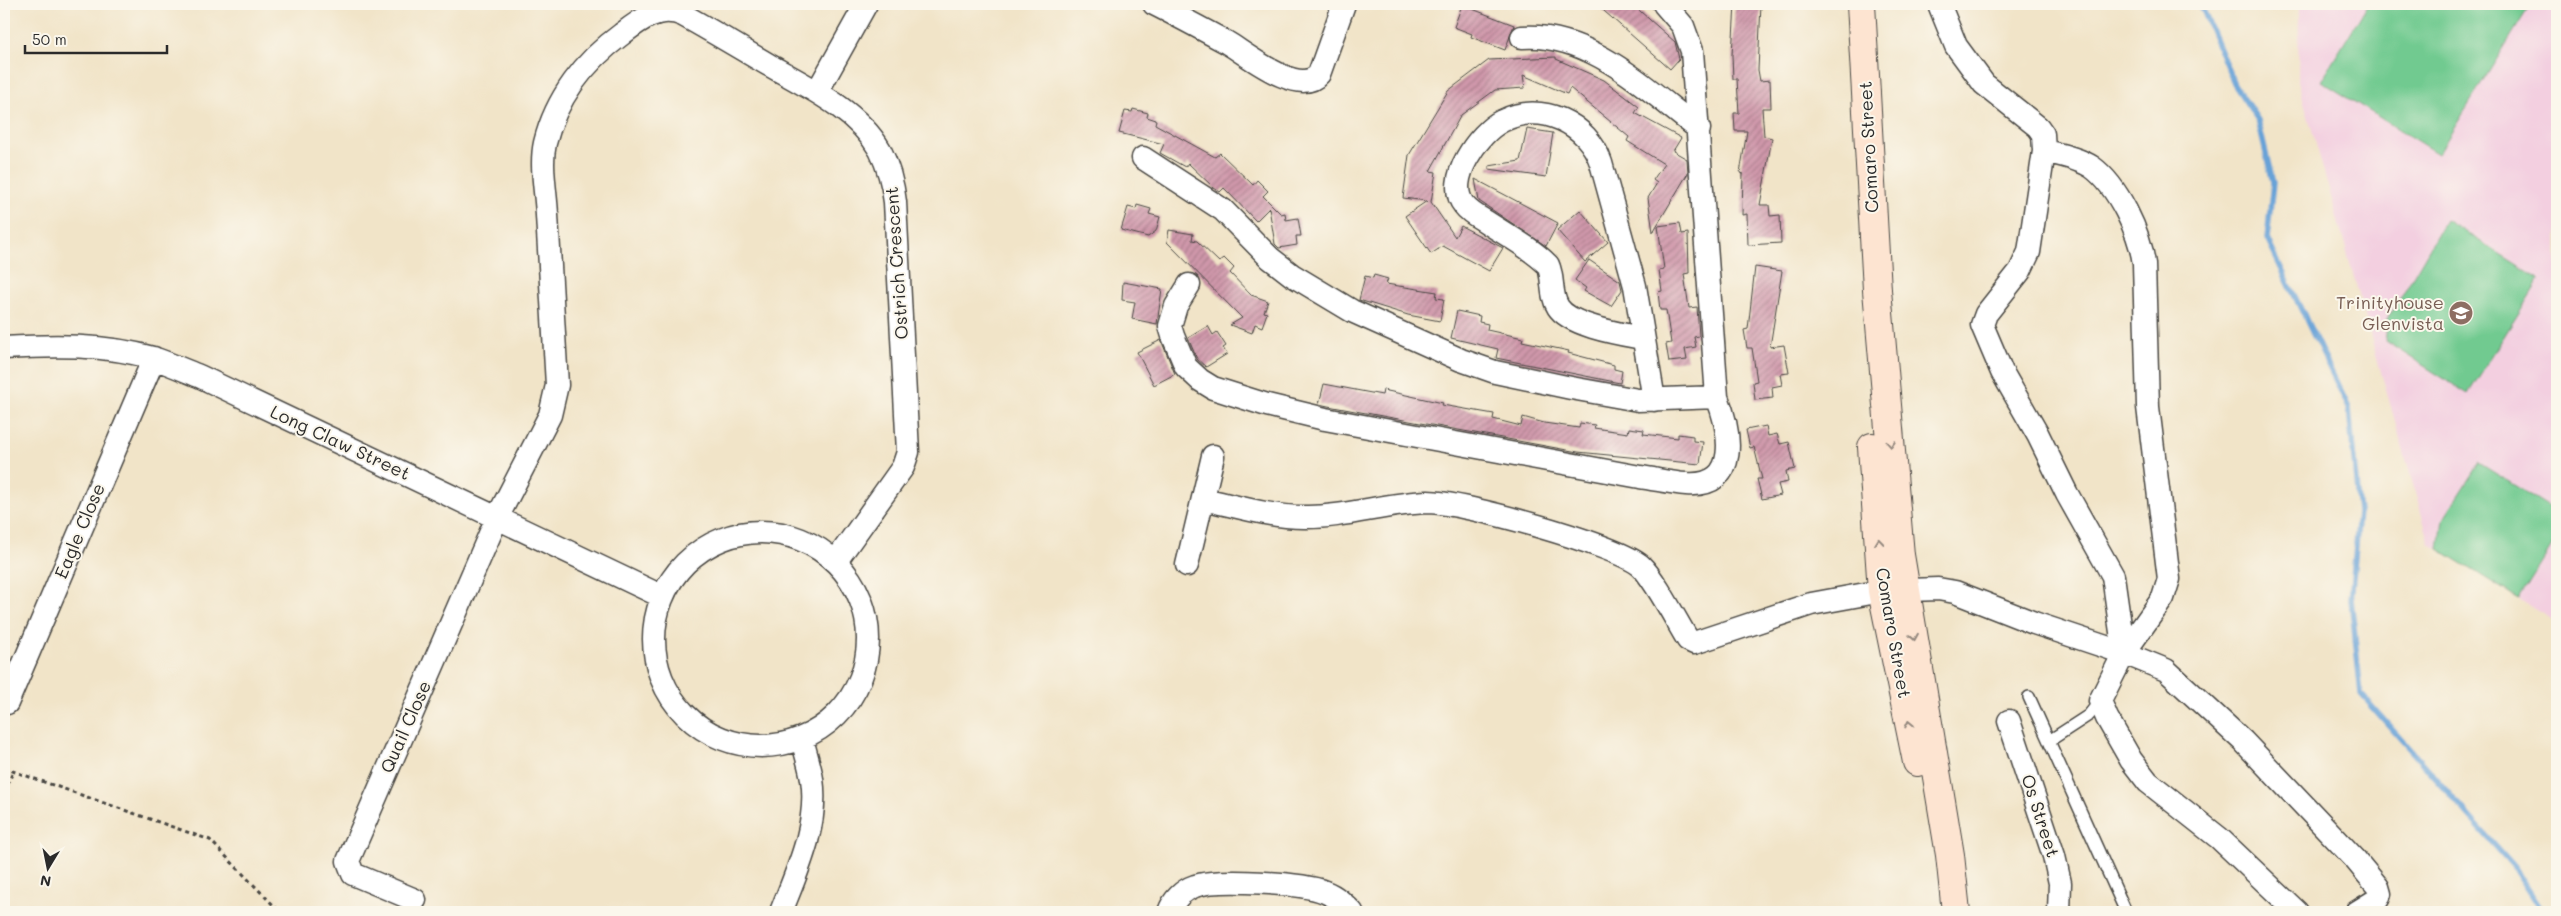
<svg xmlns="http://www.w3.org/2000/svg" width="2561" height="916" viewBox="0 0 2561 916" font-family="Mali,sans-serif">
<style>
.built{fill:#f3cfe0}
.grass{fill:#71ca90;stroke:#4e7a5e}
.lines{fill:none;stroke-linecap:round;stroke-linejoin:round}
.stream{stroke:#67a2d7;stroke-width:5.5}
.building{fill:url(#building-hatch)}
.lane-casing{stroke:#494743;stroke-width:14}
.street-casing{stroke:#494743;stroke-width:25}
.secondary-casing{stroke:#494743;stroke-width:30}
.path{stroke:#494743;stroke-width:3;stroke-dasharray:4 4;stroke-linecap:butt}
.lane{stroke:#fff;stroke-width:11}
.street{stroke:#fff;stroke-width:22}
.secondary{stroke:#fde4d1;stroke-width:28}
.oneway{stroke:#94887e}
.labels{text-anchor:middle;stroke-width:4;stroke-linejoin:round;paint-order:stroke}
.street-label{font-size:18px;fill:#2b2b2b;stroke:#fbf7ec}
.education-label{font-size:18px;fill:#785e54;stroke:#fbf7ec;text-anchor:end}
</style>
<defs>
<pattern id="building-hatch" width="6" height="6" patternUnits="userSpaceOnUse" patternTransform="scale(1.25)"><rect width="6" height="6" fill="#d098ab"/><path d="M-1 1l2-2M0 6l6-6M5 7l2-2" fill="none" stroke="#a97c8b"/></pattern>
</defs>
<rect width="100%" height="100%" fill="#fbf7ec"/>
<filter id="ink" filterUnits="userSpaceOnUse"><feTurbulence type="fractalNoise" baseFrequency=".02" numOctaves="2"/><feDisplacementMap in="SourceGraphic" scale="10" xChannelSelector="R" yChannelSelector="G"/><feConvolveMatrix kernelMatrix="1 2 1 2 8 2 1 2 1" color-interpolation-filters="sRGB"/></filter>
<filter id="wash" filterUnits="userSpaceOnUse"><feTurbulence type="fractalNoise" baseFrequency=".0096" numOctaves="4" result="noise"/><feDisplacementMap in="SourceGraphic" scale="20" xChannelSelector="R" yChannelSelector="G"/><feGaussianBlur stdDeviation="1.12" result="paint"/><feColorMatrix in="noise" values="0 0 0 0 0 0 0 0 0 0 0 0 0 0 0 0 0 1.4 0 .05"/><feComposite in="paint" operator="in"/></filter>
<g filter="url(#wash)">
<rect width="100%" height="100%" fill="#f1e4c8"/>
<!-- built -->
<path class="built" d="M 2299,4 L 2557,4 L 2557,623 L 2430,544 L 2298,81 Z"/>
<!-- grass -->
<path class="grass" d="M 2368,4 L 2531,4 L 2438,154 L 2321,81 Z
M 2446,220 L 2540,279 L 2468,394 L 2385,341 L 2388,319 Z
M 2479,463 L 2557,512 L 2557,538 L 2519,599 L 2439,549 L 2443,519 Z"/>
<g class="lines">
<!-- stream -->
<path class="stream" d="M 2199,4 L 2204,12 L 2234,84 L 2258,120 L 2273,183 L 2267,239 L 2349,408 L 2359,513 L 2351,599 L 2361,694 L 2513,866 L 2543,912"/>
</g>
<g id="blocks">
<!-- building -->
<path class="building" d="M 1596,4 L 1632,4 L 1675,42 L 1679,59 L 1670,69 Z
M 1735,4 L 1761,4 L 1758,70 L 1760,81 L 1770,80 L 1771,108 L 1762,108 L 1764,136 L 1772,138 L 1760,205 L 1769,205 L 1770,216 L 1780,215 L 1781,243 L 1748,245 L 1747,214 L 1742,215 L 1743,174 L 1740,173 L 1747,131 L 1735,131 L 1734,113 L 1739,113 L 1737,79 L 1733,79 L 1732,55 Z
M 1462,5 L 1514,25 L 1505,50 L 1471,37 L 1472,34 L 1454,27 Z
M 1556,57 L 1556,59 L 1604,80 L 1639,107 L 1635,113 L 1681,138 L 1673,151 L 1687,159 L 1688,173 L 1653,232 L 1648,198 L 1657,183 L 1653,180 L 1664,164 L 1627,141 L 1629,137 L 1570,88 L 1567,94 L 1523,75 L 1525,88 L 1495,90 L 1461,115 L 1430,171 L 1436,172 L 1431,202 L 1455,237 L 1461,226 L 1503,248 L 1489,271 L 1443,246 L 1431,254 L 1405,216 L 1427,201 L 1403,198 L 1409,155 L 1448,91 L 1489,60 Z
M 1133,109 L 1148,113 L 1147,117 L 1156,120 L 1155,124 L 1215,157 L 1220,153 L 1253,185 L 1257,180 L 1268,191 L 1263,196 L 1281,214 L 1285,213 L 1286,220 L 1298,218 L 1301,236 L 1296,236 L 1297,245 L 1279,248 L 1275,244 L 1269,208 L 1256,221 L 1224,188 L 1220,192 L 1214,188 L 1188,163 L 1185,167 L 1160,153 L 1164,144 L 1119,133 L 1125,111 L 1132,112 Z
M 1527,129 L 1553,133 L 1546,177 L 1489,169 L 1489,166 L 1520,161 Z
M 1475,179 L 1558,223 L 1546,246 L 1479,201 Z
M 1137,205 L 1151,209 L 1149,214 L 1160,217 L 1156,231 L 1148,237 L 1121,230 L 1128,207 L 1136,209 Z
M 1580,210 L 1608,242 L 1585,262 L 1557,230 Z
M 1680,223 L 1682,234 L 1688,233 L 1689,273 L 1684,274 L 1689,308 L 1697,307 L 1699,336 L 1694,337 L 1696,347 L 1685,349 L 1687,360 L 1669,362 L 1666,344 L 1671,343 L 1666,310 L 1660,310 L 1658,292 L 1662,291 L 1659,270 L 1664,269 L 1658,226 Z
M 1169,230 L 1193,234 L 1192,240 L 1197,241 L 1219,262 L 1224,258 L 1234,268 L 1230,273 L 1251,295 L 1268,301 L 1264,312 L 1267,313 L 1262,327 L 1255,324 L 1252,333 L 1230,325 L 1242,318 L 1167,242 Z
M 1589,260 L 1620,281 L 1622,290 L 1611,306 L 1584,291 L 1586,288 L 1575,280 Z
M 1755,267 L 1782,271 L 1770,347 L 1784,345 L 1789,373 L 1780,374 L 1782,385 L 1772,387 L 1773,398 L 1755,400 L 1753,382 L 1757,381 L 1752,348 L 1747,348 L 1744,330 L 1748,329 Z
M 1374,275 L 1388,279 L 1386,284 L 1437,292 L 1436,298 L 1444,299 L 1440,321 L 1408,315 L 1359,300 L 1365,276 L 1373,278 Z
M 1123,282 L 1162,289 L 1157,324 L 1132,319 L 1135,302 L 1122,300 Z
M 1457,311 L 1480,316 L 1479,322 L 1488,324 L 1487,330 L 1523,338 L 1522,341 L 1569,351 L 1568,353 L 1614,365 L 1614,369 L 1622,371 L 1620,383 L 1496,358 L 1498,349 L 1451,338 Z
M 1208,326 L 1213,335 L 1217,332 L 1226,346 L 1223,348 L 1227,354 L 1206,367 L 1197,359 L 1188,338 Z
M 1161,340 L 1175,374 L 1154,385 L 1137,352 Z
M 1324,384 L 1382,395 L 1383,390 L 1443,403 L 1442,405 L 1494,414 L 1493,419 L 1521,426 L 1523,417 L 1544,423 L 1579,428 L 1580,423 L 1595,425 L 1594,428 L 1628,433 L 1629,428 L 1644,430 L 1643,434 L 1678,438 L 1678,434 L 1693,436 L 1693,441 L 1703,442 L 1700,464 L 1578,452 L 1328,406 L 1319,404 Z
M 1766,426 L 1768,436 L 1777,434 L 1780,444 L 1789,442 L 1795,469 L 1786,471 L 1788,482 L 1778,484 L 1781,495 L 1762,499 L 1757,479 L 1762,479 L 1754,447 L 1750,448 L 1746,430 Z"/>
</g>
</g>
<g filter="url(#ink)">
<use href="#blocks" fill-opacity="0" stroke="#494743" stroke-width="1"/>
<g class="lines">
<defs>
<path id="lane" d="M 2029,697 L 2126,912
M 2049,741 L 2089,715 L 2100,701"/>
<path id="street" d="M 1154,4 C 1178,16 1202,29 1226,42 C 1244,52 1299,98 1319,74 L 1344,4
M 1939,4 L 1956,46 L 1984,84 L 2038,127 L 2043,134 L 2044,151 L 2029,252 L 2020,271 L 1986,314 L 1982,325 L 2002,372 L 2038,435 L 2067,494 L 2113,576 L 2124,653
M 1522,37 C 1591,32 1647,90 1699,129
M 817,92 L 866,4
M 2044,151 C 2060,155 2078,158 2092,167 C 2118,186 2140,233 2144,264 L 2148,407 L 2169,579 L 2163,598 L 2124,653 L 2100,701 L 2107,718 L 2131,760 L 2148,782 L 2219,838 L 2297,912
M 1143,158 L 1223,210 L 1270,258 L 1292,275 L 1352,311 L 1461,360 L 1495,372 L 1571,388 L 1638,400 L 1717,397
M 1189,285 L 1176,306 L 1170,326 L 1173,336 L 1186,367 L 1200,380 L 1213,388 L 1267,405 L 1325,419 L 1640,477 C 1655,479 1671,483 1686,484 C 1742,488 1730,430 1717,397 L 1692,51 L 1683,26 L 1664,4
M 1642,338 C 1621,334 1570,326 1558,307 C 1550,295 1554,278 1548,265 C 1530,247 1506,235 1485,221 C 1478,217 1469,212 1464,205 C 1444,181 1479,132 1502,121 C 1541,101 1588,123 1601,163 L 1635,286 L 1654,400
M 4,348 C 53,345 105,344 153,358 C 168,363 184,370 199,376 L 661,596
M 1203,499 C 1236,506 1270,517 1304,517 C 1344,518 1387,503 1428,502 C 1462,502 1617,545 1641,566 C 1654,578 1677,622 1688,640 L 1694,643 L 1811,604 L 1882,591 L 1938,589 L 1955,592 L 2034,623 L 2124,653 L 2166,670 L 2243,741 L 2354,858 L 2378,887 L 2380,894 L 2378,899 L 2357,912
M654 639a107 107 0 1 1 214 0a107 107 0 1 1-214 0Z
M 1187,565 L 1213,456
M 7,703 L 154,358
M 2009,721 L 2054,856 L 2060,883 L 2059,912
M 415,900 L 353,874 L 348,861 L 497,518 L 550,415 L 557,385 C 554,328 550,272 547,215 C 546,192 540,165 545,143 C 556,98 585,61 622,34 C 640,20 659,5 683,15 C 712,31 740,48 769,65 C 808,87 857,110 880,150 C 888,166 893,185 895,202 L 908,452 L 903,467 L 836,561
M 781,912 C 797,871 819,825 812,779 C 810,766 805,752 802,738
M 1169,912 C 1173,900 1183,890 1195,886 C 1217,878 1303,883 1325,892 C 1336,896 1344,904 1352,912"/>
<path id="secondary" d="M 1861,4 L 1877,290 L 1900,555 L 1950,855 L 1956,912
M 1872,447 L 1882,591 L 1917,762"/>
</defs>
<!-- lane casing -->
<use href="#lane" class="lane-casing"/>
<!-- street casing -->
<use href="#street" class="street-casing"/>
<!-- secondary casing -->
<use href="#secondary" class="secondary-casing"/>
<!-- path -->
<path class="path" d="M 4,768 L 210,840 L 280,912
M 4,792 L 13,772"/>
<!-- lane -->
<use href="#lane" class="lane"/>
<!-- street -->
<use href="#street" class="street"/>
<!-- secondary -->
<use href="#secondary" class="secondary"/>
</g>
<!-- one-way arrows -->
<defs><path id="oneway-chevron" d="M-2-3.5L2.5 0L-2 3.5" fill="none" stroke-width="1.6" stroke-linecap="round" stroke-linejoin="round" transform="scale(1.25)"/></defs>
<g class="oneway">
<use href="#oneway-chevron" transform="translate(1891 444) rotate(86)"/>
<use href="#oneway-chevron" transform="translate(1879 542) rotate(-96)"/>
<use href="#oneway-chevron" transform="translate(1914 637) rotate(81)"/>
<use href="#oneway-chevron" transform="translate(1909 724) rotate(-102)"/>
</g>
</g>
<!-- icons -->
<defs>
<symbol id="school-disc" viewBox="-11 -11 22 22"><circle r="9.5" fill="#8d6e63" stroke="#fbf7ec"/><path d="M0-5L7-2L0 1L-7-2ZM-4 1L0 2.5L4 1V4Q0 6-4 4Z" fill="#fff"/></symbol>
</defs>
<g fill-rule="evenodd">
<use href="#school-disc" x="2447" y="299" width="28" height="28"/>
</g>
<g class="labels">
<!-- street labels -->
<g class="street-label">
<text transform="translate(1869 147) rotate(-93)" y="6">Comaro Street</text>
<text transform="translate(897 263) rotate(-94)" y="6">Ostrich Crescent</text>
<text transform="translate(340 443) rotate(25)" y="6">Long Claw Street</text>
<text transform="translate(80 531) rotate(-67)" y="6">Eagle Close</text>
<text transform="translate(1893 633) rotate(80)" y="6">Comaro Street</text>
<text transform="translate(406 727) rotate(-66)" y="6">Quail Close</text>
<text transform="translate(2040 816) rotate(72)" y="6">Os Street</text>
</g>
<!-- education labels -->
<g class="education-label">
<text x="2444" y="309">Trinityhouse<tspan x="2444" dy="21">Glenvista</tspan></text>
</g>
</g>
<!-- margin -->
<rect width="2561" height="916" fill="none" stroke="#fbf7ec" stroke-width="20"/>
<!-- north arrow -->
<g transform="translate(48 868) rotate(190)" stroke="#fbf7ec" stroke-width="4" paint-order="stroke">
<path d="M0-4L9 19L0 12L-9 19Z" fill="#2b2b2b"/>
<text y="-8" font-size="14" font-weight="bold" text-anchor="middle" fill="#2b2b2b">N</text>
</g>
<!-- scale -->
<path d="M25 45v8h142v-8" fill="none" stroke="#2b2b2b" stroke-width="2.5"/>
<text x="32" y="45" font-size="15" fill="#2b2b2b" stroke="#fbf7ec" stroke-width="4" paint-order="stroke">50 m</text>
</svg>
